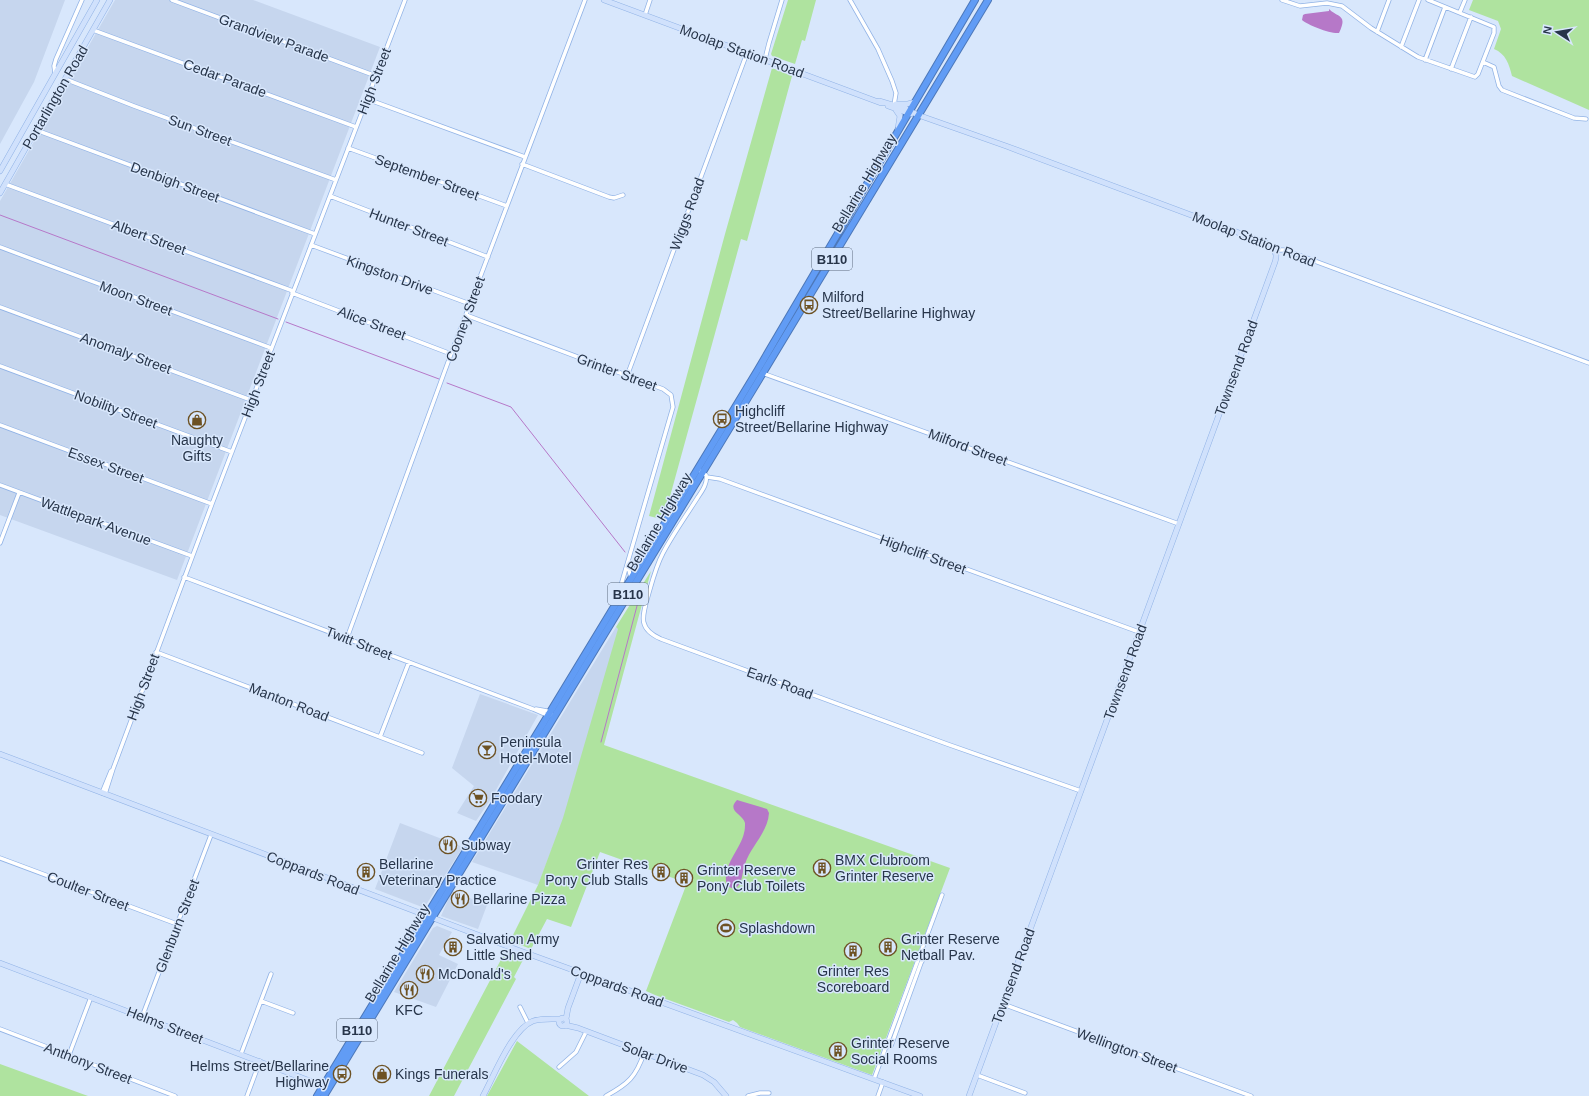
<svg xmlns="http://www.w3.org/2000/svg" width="1589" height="1096" viewBox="0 0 1589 1096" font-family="Arial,sans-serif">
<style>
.built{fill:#c6d6ee}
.green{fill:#afe39f}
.water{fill:#b678c8}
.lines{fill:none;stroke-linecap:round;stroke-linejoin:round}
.stream{stroke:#b678c8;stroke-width:1}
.street-casing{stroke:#91b3e6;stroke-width:5}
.secondary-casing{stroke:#91b3e6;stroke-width:6}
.highway-casing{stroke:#4d78b9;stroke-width:8}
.street{stroke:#fff;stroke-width:3.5}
.secondary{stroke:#d0e1fc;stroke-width:5}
.highway{stroke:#619cf5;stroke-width:6}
.labels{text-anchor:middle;stroke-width:3;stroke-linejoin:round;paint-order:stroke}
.shield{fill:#d8e7fc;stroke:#5c6a7f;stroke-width:1}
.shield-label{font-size:13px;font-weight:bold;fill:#27354a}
.street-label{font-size:14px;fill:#27354a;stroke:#d8e7fc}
.poi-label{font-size:14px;fill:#27354a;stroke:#d8e7fc;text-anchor:start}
</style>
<rect width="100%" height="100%" fill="#d8e7fc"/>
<!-- built -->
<path class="built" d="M 0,0 L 65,0 L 34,82 L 0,144 Z
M 115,0 L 253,0 L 380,47 L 177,580 L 0,515 L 0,201 Z
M 616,627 L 619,628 L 568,807 L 538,885 L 472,862 Z
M 480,694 L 538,715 L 491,799 L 476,821 L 457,813 L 474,786 L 452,768 Z
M 400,823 L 463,847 L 426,905 L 422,907 L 375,889 Z
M 452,891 L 487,905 L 478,929 L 441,916 Z
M 437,926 L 452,932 L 439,955 L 458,964 L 436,1007 L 394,992 L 433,928 Z"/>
<!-- green -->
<path class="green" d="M 788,0 L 816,0 L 805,41 L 802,40 L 795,64 L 772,56 L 771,54 Z
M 1473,0 L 1589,0 L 1589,110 L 1512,76 C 1509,64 1506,54 1494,49 L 1501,29 L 1498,21 L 1469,10 Z
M 772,68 L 792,76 L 747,241 L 741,239 L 666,511 L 661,519 L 649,516 L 725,234 Z
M 651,571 L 604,745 L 950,868 L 872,1075 L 740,1027 L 737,1023 L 733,1020 L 729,1022 L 655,995 L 646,991 L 687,883 L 600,852 L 571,927 L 547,919 L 531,949 L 510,941 L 538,885 L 563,818 L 618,629 L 616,627 Z
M 505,952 L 524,958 L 514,977 L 516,979 L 454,1096 L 429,1096 Z
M 517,1041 L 589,1096 L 487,1096 Z
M 0,1064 L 88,1096 L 0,1096 Z"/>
<!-- water -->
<path class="water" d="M 1329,9 C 1338,18 1348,14 1339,33 C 1330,34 1308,25 1302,20 L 1303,15 L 1305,14 L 1329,11 Z
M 737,800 L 767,809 L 769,813 C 768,832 751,846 745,864 C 742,872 743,885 734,889 L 727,886 C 721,866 740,851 744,833 C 745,830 745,826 745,823 C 743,814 726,811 737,800 Z"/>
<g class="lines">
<!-- stream -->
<path class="stream" d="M 0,215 L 278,319
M 286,322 L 439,379
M 447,383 L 511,407 L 625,552
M 601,742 L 642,587"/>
<defs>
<path id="street" d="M 172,0 L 376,76
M 850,0 L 878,49 L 892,81 L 896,93 L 894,105
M 1282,0 L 1300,6 L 1327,3 L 1342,6 L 1371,28 L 1418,57 L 1475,77 L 1478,74 L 1494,33 L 1494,27 L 1428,0
M 1460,12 L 1465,0
M 645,15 L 650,0
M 93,30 L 356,127
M 1377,32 L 1389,0
M 1401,47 L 1419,0
M 765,59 L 769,43 L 782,0
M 1425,60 L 1445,7
M 1483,62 L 1494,67 L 1499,86 L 1502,90 L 1574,118 L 1586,119
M 1451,69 L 1471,17
M 55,73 L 54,66 L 56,59 L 82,0
M 65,79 L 134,106 L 336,180
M 367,99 L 525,157
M 36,130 L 315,234
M 348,148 L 507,206
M 522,164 L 609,197 L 614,198 L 623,195
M 5,184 L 293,291
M 330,196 L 488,257
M 311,245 L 470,304
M 0,247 L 271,348
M 1275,250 L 1285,250 L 1589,363
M 292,293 L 451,354
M 0,307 L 251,400
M 466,315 L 663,389 L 671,395 L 673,407 L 617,599
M 0,366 L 232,452
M 762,373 L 1179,524
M 627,376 L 747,53
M 0,425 L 212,504
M 697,469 L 706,475 C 708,483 702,491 698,497 C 686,516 673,534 663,553 C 656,566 652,582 648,596 C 642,617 638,629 661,639 L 947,744 L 1081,791
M 707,477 L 720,479 L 1139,632
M 0,485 L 192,556
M 0,543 L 19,493
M 628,566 L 631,578
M 184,577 L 533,709 L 549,716
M 347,638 L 451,354 L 585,0
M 156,652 L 422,753
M 536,709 L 547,711 L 551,714
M 380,737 L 409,662
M 102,793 L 111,771
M 105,794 L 113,769 L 212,504 L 405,0
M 0,858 L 177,924
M 261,1001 L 293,1013
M 1003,1004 L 1251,1096
M 520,1007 L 528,1023
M 142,1017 L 211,835
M 0,1029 L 175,1096
M 886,1047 L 891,1046 L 921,963 L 925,956 L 921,951
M 241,1054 L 271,974
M 69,1055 L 91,997
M 559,1067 L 576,1052 L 586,1032
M 977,1075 L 1025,1093
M 874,1079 L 942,895
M 247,1096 L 260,1061
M 606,1096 C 628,1084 636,1077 644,1053
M 748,1096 L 760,1093 L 769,1093
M 878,1096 L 883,1082"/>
<path id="secondary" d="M 604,0 L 881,103
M 879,101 L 906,109 L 918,115 L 1006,146 L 1266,243 C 1275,247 1278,253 1275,262 L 969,1096
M 896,104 L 908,104 L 915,102
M 888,106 L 911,114
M 896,110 L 900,116 L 898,129
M 0,171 L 97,0
M 0,193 L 110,0
M 0,754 L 515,949 L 920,1096
M 0,963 L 326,1087
M559 1022a4 4 0 1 1 8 0a4 4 0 1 1-8 0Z
M 566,1019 L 568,1008 L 581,973
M 565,1025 L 578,1028 L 703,1075 L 714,1082 L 726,1096
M 483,1096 C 494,1076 512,1029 533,1021 C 542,1018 551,1019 561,1019"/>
<path id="highway" d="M 317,1096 L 757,371 L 975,0
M 324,1096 L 763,373 L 988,0"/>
</defs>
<!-- street casing -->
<use href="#street" class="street-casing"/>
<!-- secondary casing -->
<use href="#secondary" class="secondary-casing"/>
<!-- highway casing -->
<use href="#highway" class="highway-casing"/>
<!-- street -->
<use href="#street" class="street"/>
<!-- secondary -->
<use href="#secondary" class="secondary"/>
<!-- highway -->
<use href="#highway" class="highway"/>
</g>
<!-- icons -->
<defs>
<symbol id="bus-ring" viewBox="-11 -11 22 22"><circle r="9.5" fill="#d8e7fc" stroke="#6d5224" stroke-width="1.5"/><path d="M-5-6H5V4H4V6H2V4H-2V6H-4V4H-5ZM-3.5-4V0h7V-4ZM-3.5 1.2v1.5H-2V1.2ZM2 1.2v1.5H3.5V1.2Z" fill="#6d5224"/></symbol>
<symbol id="shop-ring" viewBox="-11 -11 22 22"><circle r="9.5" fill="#d8e7fc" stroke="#6d5224" stroke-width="1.5"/><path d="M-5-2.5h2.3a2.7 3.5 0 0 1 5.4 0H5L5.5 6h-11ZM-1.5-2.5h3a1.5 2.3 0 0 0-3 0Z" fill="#6d5224"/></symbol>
<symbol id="bar-ring" viewBox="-11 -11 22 22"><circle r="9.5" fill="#d8e7fc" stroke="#6d5224" stroke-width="1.5"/><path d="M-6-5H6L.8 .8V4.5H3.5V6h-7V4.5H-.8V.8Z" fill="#6d5224"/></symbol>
<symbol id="supermarket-ring" viewBox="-11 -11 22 22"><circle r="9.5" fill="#d8e7fc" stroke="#6d5224" stroke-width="1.5"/><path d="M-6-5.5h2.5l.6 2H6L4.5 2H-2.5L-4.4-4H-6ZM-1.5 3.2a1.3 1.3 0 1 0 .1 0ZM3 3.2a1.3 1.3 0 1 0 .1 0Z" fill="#6d5224"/></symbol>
<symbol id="restaurant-ring" viewBox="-11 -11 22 22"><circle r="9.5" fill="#d8e7fc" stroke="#6d5224" stroke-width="1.5"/><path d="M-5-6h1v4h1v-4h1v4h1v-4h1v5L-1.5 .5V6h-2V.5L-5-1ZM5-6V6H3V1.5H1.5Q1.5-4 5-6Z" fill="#6d5224"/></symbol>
<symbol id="building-ring" viewBox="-11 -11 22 22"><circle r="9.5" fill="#d8e7fc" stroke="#6d5224" stroke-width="1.5"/><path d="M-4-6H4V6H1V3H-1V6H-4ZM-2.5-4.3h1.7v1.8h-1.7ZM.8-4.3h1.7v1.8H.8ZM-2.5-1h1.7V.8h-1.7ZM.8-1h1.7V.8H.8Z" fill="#6d5224"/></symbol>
<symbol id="stadium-ring" viewBox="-11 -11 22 22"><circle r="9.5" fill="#d8e7fc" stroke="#6d5224" stroke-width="1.5"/><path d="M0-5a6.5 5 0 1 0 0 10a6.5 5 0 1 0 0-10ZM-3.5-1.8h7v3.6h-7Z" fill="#6d5224"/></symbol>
</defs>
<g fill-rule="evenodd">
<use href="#bus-ring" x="799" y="295" width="20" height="20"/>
<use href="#bus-ring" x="712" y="409" width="20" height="20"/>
<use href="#shop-ring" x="187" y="410" width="20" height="20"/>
<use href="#bar-ring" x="477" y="740" width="20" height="20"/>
<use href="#supermarket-ring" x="468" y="788" width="20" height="20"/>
<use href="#restaurant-ring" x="438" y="835" width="20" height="20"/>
<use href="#building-ring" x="812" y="858" width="20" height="20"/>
<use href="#building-ring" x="356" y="862" width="20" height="20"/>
<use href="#building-ring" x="651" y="862" width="20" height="20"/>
<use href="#building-ring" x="674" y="868" width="20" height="20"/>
<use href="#restaurant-ring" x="450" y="889" width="20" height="20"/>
<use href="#stadium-ring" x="716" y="918" width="20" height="20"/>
<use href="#building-ring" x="443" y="937" width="20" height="20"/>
<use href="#building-ring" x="878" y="937" width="20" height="20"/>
<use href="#building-ring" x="843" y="941" width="20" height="20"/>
<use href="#restaurant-ring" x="415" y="964" width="20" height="20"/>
<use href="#restaurant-ring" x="399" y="980" width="20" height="20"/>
<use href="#building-ring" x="828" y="1041" width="20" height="20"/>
<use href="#bus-ring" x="332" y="1064" width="20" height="20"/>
<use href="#shop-ring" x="372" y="1064" width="20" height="20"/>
</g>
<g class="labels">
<!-- shield labels -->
<g class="shield">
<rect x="812" y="248" width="40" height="22" rx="3"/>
<rect x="608" y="583" width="40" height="22" rx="3"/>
<rect x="337" y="1019" width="40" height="22" rx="3"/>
</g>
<g class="shield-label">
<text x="832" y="264">B110</text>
<text x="628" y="599">B110</text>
<text x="357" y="1035">B110</text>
</g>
<!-- street labels -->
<g class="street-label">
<text transform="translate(274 38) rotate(20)" y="5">Grandview Parade</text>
<text transform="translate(742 51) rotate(20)" y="5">Moolap Station Road</text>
<text transform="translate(225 78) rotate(20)" y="5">Cedar Parade</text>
<text transform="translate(374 81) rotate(-69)" y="5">High Street</text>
<text transform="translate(55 97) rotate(-60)" y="5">Portarlington Road</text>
<text transform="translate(200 130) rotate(20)" y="5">Sun Street</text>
<text transform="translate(427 177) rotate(20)" y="5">September Street</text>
<text transform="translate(175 182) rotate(20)" y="5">Denbigh Street</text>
<text transform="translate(864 183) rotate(-59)" y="5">Bellarine Highway</text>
<text transform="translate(687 214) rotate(-70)" y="5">Wiggs Road</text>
<text transform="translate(409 227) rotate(21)" y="5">Hunter Street</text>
<text transform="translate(149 237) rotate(20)" y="5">Albert Street</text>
<text transform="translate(1254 239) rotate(21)" y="5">Moolap Station Road</text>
<text transform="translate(390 275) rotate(20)" y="5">Kingston Drive</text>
<text transform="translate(136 298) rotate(20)" y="5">Moon Street</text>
<text transform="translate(465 319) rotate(-70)" y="5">Cooney Street</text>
<text transform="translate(372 323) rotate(21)" y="5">Alice Street</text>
<text transform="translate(126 353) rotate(20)" y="5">Anomaly Street</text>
<text transform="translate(1236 368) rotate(-70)" y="5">Townsend Road</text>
<text transform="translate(617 372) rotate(20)" y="5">Grinter Street</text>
<text transform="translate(258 384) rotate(-69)" y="5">High Street</text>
<text transform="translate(116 409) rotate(20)" y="5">Nobility Street</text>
<text transform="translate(968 447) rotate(20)" y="5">Milford Street</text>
<text transform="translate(106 465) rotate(20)" y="5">Essex Street</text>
<text transform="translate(96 521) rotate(20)" y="5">Wattlepark Avenue</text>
<text transform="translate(659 522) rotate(-59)" y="5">Bellarine Highway</text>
<text transform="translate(923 554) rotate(20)" y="5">Highcliff Street</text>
<text transform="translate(359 643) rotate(21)" y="5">Twitt Street</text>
<text transform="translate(1125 672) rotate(-70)" y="5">Townsend Road</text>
<text transform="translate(780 683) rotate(20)" y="5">Earls Road</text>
<text transform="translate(143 687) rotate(-70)" y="5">High Street</text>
<text transform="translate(289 702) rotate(21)" y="5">Manton Road</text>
<text transform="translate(313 873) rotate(21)" y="5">Coppards Road</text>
<text transform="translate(88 891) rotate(21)" y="5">Coulter Street</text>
<text transform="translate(177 926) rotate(-69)" y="5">Glenburn Street</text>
<text transform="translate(397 953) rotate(-59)" y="5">Bellarine Highway</text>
<text transform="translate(1013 976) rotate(-70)" y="5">Townsend Road</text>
<text transform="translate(617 986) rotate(20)" y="5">Coppards Road</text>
<text transform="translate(165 1025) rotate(21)" y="5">Helms Street</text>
<text transform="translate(1127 1050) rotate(20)" y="5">Wellington Street</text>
<text transform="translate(655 1057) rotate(20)" y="5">Solar Drive</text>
<text transform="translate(88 1063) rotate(21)" y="5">Anthony Street</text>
</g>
<!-- poi labels -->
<g class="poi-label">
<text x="822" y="302">Milford<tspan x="822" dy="16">Street/Bellarine Highway</tspan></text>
<text x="735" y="416">Highcliff<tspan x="735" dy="16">Street/Bellarine Highway</tspan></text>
<text x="197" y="445" text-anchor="middle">Naughty<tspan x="197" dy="16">Gifts</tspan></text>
<text x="500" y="747">Peninsula<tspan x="500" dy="16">Hotel-Motel</tspan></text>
<text x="491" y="803">Foodary</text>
<text x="461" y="850">Subway</text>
<text x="835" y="865">BMX Clubroom<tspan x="835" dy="16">Grinter Reserve</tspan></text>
<text x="379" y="869">Bellarine<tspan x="379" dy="16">Veterinary Practice</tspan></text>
<text x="648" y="869" text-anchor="end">Grinter Res<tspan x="648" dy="16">Pony Club Stalls</tspan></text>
<text x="697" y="875">Grinter Reserve<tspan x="697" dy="16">Pony Club Toilets</tspan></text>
<text x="473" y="904">Bellarine Pizza</text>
<text x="739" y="933">Splashdown</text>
<text x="466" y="944">Salvation Army<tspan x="466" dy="16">Little Shed</tspan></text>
<text x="901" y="944">Grinter Reserve<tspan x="901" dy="16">Netball Pav.</tspan></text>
<text x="853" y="976" text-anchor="middle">Grinter Res<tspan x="853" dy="16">Scoreboard</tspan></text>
<text x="438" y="979">McDonald's</text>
<text x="409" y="1015" text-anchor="middle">KFC</text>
<text x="851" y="1048">Grinter Reserve<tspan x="851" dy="16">Social Rooms</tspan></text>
<text x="329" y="1071" text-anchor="end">Helms Street/Bellarine<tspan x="329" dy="16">Highway</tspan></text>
<text x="395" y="1079">Kings Funerals</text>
</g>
</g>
<!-- north arrow -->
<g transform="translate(1557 32) rotate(282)" stroke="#d8e7fc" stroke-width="3" paint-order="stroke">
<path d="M0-3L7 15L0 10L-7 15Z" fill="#27354a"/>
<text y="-6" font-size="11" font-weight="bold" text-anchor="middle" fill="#27354a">N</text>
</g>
</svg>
